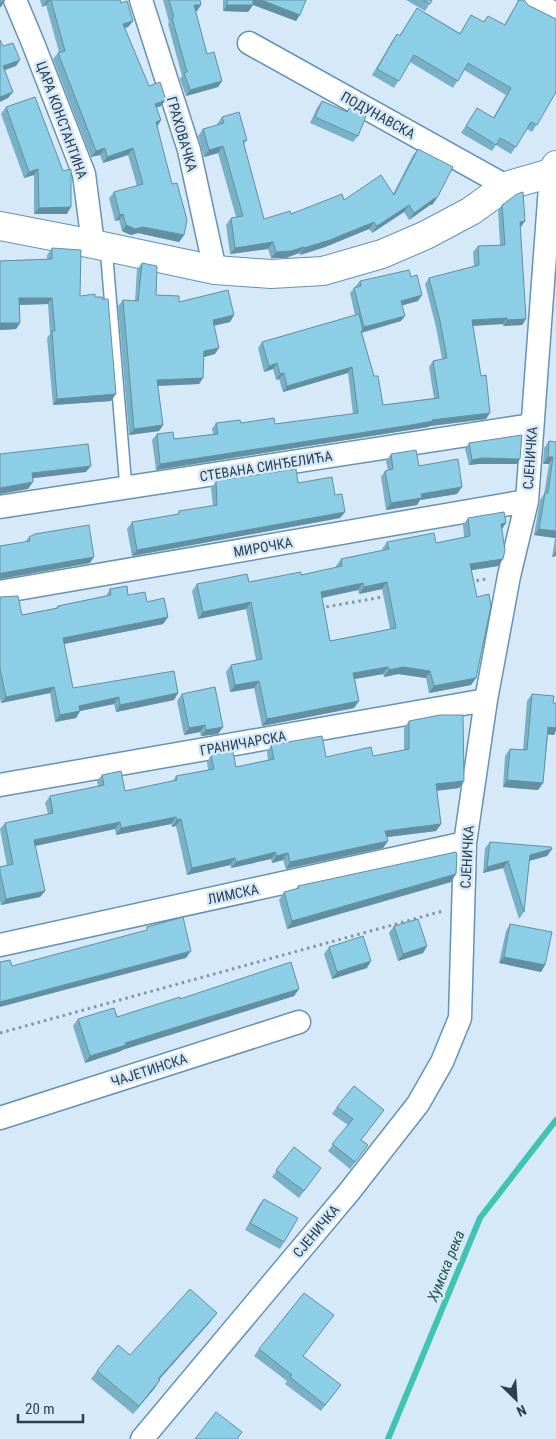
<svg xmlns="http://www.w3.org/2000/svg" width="556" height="1439" viewBox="0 0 556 1439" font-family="'Roboto Condensed',sans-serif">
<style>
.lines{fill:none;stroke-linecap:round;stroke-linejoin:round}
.stream{stroke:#40c3b3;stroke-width:6}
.service-casing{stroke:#6493b7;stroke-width:14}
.minor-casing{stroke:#6493b7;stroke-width:25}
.tertiary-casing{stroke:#6493b7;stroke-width:30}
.path{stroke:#8195a5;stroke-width:3;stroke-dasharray:2.5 4;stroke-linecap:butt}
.service{stroke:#fff;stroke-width:11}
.minor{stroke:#fff;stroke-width:22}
.tertiary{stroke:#fff;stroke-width:28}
.wall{fill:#78b1c6;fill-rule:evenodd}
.shaded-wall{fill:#6290a1}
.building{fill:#8ccee6;stroke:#6290a1;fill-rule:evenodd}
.labels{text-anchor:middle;stroke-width:5;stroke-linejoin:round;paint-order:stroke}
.street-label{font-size:14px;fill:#2b3f4f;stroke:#d6e9f9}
.water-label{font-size:15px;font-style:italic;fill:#1f554d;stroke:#d6e9f9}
</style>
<rect width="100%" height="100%" fill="#d6e9f9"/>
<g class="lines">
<!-- stream -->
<path class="stream" d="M 388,1439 L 480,1218 L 556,1120"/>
<defs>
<path id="service" d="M 106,247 L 126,488"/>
<path id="minor" d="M 15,0 L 33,43 L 84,174 L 93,244
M 141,0 L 189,150 L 215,270
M 530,0 L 556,14
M 249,43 L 506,186
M 0,507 L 532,425
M 0,592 L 527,501
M 0,785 L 486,700
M 0,945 L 465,843
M 0,1118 L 299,1022
M 142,1439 L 349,1192 L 418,1104 L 442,1062 L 460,1018 L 465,843 L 486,700 L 509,576 L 527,501 L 551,173"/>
<path id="tertiary" d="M 0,226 L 93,244 L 215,270 L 271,274 L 323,271 L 382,254 L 426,235 L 471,211 L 506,186 L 551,173 L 556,165"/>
</defs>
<!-- service casing -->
<use href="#service" class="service-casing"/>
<!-- minor casing -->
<use href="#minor" class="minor-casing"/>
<!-- tertiary casing -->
<use href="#tertiary" class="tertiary-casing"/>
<!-- path -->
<path class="path" d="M 470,582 L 486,579
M 320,608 L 388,596
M 0,1033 L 443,911"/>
<!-- service -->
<use href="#service" class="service"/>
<!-- minor -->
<use href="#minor" class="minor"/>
<!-- tertiary -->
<use href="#tertiary" class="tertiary"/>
</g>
<!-- wall -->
<path class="wall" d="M 40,0 L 120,0 L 133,21 L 128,27 L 125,28 L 149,86 L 161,106 L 156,108 L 161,120 L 157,126 L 184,235 L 179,242 L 138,233 L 131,235 L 122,231 L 119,220 L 115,221 L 109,198 L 114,192 L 137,186 L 128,155 L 103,163 L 100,155 L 91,157 L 53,59 L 58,53 L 59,52 L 46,5 L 42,7 Z
M 163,0 L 200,0 L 197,11 L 195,11 L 207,54 L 222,81 L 218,87 L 186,96 L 180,79 L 182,76 L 168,24 L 169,22 Z
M 223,0 L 306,0 L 296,21 L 253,5 L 248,12 L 223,11 Z
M 406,0 L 432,0 L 425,11 Z
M 519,0 L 524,0 L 528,5 L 556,19 L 556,94 L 555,94 L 532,132 L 527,129 L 511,154 L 496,145 L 492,151 L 461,133 L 477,108 L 493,118 L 506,95 L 464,70 L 453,88 L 410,62 L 394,88 L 372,75 L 392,41 L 397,34 L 399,36 L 417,8 L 460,33 L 471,15 L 483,22 L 488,16 L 504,25 Z
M 322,101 L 346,112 L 351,105 L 358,136 L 353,142 L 310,123 L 317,108 Z
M 6,107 L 67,214 L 34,214 L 34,175 L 24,178 L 1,114 Z
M 222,117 L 247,140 L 244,144 L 264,219 L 291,214 L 344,200 L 393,194 L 413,155 L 418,149 L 437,198 L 432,205 L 430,205 L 409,220 L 404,212 L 372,233 L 369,229 L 325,247 L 300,255 L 299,253 L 286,258 L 271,258 L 268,249 L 230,254 L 226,225 L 231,218 L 236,217 L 218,153 L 204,157 L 198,136 L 203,129 L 218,125 L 217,124 Z
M 502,205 L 525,221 L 520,227 L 526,319 L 522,325 L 503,326 L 503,324 L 473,326 L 486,419 L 430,426 L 428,427 L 156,470 L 152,440 L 157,434 L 174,439 L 213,434 L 212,429 L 216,423 L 241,423 L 275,424 L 353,414 L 348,373 L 283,392 L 279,379 L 276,380 L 273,369 L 264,372 L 258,348 L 262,342 L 355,315 L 350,293 L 360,281 L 418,301 L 402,305 L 401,321 L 362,333 L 374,376 L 383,405 L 434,398 L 429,367 L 433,361 L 442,359 L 436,327 L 425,284 L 429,278 L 474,267 L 473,252 L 478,246 L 500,245 L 498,211 Z
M 52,248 L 80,296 L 111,401 L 53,405 L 47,338 L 50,334 L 48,304 L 20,305 L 20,323 L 16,329 L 0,330 L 0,261 L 47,259 L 47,255 Z
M 142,263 L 156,295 L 179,302 L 234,315 L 230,322 L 214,325 L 215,354 L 204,357 L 203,378 L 199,384 L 158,386 L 163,425 L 159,431 L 129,435 L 118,306 L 123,300 L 135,301 L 137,269 Z
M 549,441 L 556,442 L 556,556 L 552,557 L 555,538 L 534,535 L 540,500 L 544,494 L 549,464 L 543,464 L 544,448 Z
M 469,443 L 517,464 L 478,464 L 469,465 L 465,449 Z
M 391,454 L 419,466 L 457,494 L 420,500 L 417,505 L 386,510 L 381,477 L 385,471 L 388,470 L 386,461 Z
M 216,481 L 298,483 L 335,495 L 345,512 L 340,518 L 132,556 L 127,529 L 132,522 L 177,515 L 179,511 L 213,506 L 211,488 Z
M 468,518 L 506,523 L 502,529 L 503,559 L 498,566 L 472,570 L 476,678 L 471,685 L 429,693 L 426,678 L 398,674 L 384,677 L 383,674 L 355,679 L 359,701 L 354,708 L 262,726 L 254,688 L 230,692 L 226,672 L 231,665 L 256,660 L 246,609 L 198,619 L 192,591 L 197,584 L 249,582 L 301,575 L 336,568 L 336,566 L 341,559 L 383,550 L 382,549 L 387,542 L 436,543 L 464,537 L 463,525 ZM 382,589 L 390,629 L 330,641 L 322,598 L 358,590 L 359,594 Z
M 29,537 L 90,563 L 0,579 L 0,546 L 25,542 Z
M 110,589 L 147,602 L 168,617 L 163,624 L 64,644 L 73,688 L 178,693 L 174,700 L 116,712 L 114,704 L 80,711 L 76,718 L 55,722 L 50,693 L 1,703 L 0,698 L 0,597 L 22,615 L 56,608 L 58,606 L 106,596 Z
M 182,694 L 223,727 L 218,734 L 201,736 L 200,732 L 184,735 L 177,701 Z
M 532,694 L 553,703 L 554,735 L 548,734 L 543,783 L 538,790 L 503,787 L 505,756 L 510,749 L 523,750 L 527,701 Z
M 409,721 L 464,781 L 459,788 L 437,791 L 441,824 L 436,831 L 386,837 L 388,841 L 383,848 L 286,869 L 283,860 L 272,863 L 271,859 L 231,868 L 230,865 L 187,875 L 176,826 L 172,827 L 171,824 L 116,835 L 115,829 L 35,846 L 45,891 L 40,897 L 1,905 L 0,901 L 0,867 L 7,866 L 0,829 L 5,823 L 48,814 L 45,803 L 50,796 L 98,786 L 97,781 L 102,775 L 125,791 L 173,781 L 176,776 L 208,770 L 207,762 L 211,755 L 236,767 L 268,760 L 267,752 L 271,745 L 326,757 L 373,756 L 404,750 L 404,728 Z
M 490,842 L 552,849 L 547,856 L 529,861 L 524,912 L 519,919 L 503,868 L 483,873 L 485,848 Z
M 456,874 L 451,882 L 287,929 L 279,900 L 284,892 L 296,889 L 298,886 Z
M 510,924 L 545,965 L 541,972 L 499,963 L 506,931 Z
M 394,926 L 427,946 L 423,953 L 398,961 L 389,933 Z
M 329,947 L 367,968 L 332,979 L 324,954 Z
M 299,989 L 294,996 L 122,1050 L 121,1051 L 85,1063 L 73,1026 L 78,1019 L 117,1017 L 180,999 Z
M 337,1107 L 384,1110 L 361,1140 L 368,1145 L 350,1169 L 328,1151 L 348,1125 L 332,1114 Z
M 294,1147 L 321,1168 L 299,1198 L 272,1177 Z
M 264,1199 L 284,1242 L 280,1249 L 245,1230 L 259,1205 Z
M 211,1321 L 159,1380 L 154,1389 L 133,1414 L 91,1379 L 97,1371 L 130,1355 Z
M 259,1349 L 303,1356 L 341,1385 L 321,1411 L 285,1384 L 287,1381 L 254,1356 Z"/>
<!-- shaded-wall -->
<path class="shaded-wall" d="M 5,0 L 1,7 L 0,7 L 0,3 Z
M 47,0 L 50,0 L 46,5 L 42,7 Z
M 251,0 L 261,0 L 300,15 L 296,21 L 248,3 Z
M 194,5 L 201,5 L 197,11 L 189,11 Z
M 227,5 L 253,5 L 248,12 L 223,11 Z
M 133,21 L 128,27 L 118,30 L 123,24 Z
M 20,60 L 16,66 L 0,72 L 3,66 Z
M 222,81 L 218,87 L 186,96 L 190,90 Z
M 13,92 L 8,98 L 0,102 L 0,97 Z
M 166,100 L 161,106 L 150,110 L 155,104 Z
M 161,120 L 157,127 L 156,122 Z
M 223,146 L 218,153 L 204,157 L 209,150 Z
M 105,148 L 100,155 L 91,157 L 96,151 Z
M 133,148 L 128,155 L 103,163 L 107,157 Z
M 38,169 L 34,175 L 24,178 L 29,172 Z
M 435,198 L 437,198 L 432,205 L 430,205 L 409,220 L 414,213 Z
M 409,205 L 404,212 L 372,233 L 377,226 Z
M 71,207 L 67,214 L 34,214 L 39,208 Z
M 123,214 L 119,220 L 115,221 L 120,215 Z
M 525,221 L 521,227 L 516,228 L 520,222 Z
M 374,222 L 369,229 L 325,247 L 300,255 L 304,248 Z
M 126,225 L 143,227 L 184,235 L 179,242 L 138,233 L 131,235 L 122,231 Z
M 273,242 L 268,249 L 230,254 L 235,248 Z
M 304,247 L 299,253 L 286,258 L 271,258 L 276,252 Z
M 422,295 L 418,301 L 397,307 L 401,301 Z
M 19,298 L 52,298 L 48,304 L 15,305 Z
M 234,315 L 230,322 L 209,327 L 213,320 Z
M 405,316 L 401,321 L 362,332 L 359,337 L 360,333 L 364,327 Z
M 507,318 L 503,324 L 468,326 L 472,320 Z
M 526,319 L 522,325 L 503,326 L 507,320 Z
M 0,323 L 20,323 L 16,329 L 0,330 Z
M 219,348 L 215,354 L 200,358 L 204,351 Z
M 277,363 L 273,369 L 264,372 L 269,366 Z
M 352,367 L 348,373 L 283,392 L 287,386 Z
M 284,373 L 279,379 L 276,380 L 280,374 Z
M 203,378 L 199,384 L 152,386 L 157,380 Z
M 116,394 L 111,401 L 53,405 L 57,399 Z
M 490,413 L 486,419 L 430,426 L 428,427 L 156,470 L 160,464 L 432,420 Z
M 163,425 L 159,431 L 129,435 L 134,429 Z
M 548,457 L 553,457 L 549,464 L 543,464 Z
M 482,458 L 520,459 L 517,464 L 478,464 L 469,465 L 472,460 Z
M 91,466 L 86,472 L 27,479 L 32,473 Z
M 33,482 L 28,489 L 0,494 L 0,488 Z
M 462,487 L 457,494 L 420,500 L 417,505 L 386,510 L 391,503 L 421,494 Z
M 345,512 L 340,518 L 132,556 L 137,550 Z
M 506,523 L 501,530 L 501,524 Z
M 539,529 L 556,531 L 556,537 L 555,538 L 534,535 Z
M 556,551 L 556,556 L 552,557 Z
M 94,557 L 90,563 L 0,579 L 0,574 L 2,573 Z
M 503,559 L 498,566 L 466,571 L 470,564 Z
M 387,582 L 382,589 L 359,594 L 364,587 Z
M 363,583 L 358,590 L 316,599 L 321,592 Z
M 251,602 L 246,609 L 198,619 L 203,612 Z
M 168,617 L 163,624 L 59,645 L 63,638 Z
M 388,667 L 383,674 L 349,680 L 353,673 Z
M 403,667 L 430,671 L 426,678 L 398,674 L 384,677 L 389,670 Z
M 476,678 L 471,685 L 429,693 L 434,686 Z
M 259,681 L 254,688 L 230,692 L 235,685 Z
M 54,687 L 50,693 L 1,703 L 6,697 Z
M 178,693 L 174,700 L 116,712 L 120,705 Z
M 119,697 L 114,704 L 80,711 L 76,718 L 55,722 L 60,715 L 79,706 Z
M 359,701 L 354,708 L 262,726 L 267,719 Z
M 205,725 L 200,732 L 184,735 L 189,728 Z
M 223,727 L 218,734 L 201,736 L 206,730 Z
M 548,727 L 556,728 L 556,731 L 554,735 L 543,734 Z
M 507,780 L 543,783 L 538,790 L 503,787 Z
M 464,781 L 459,788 L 432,791 L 436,784 Z
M 176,817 L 171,824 L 116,835 L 121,828 Z
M 181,819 L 176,826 L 172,827 L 177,820 Z
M 120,822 L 115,829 L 30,847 L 34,840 Z
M 441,824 L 436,831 L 380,838 L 385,831 Z
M 388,841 L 383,848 L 286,869 L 290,862 Z
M 552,849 L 547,856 L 525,862 L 530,855 Z
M 276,852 L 271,859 L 231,868 L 236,862 Z
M 288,853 L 283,860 L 272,863 L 276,856 Z
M 235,858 L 230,865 L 187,875 L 192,868 Z
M 508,861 L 503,868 L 483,873 L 487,867 Z
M 456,874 L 451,882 L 287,929 L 292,921 Z
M 45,891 L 40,897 L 1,905 L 6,899 Z
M 427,946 L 423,953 L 398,961 L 403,954 Z
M 191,951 L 186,958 L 0,1007 L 0,1002 Z
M 504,957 L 545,965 L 541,972 L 499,963 Z
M 371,961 L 367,968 L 332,979 L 337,972 Z
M 299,989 L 294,996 L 122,1050 L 121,1051 L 85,1063 L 90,1056 L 125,1043 Z
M 217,1313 L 211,1321 L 152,1387 L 158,1379 Z
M 160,1380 L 154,1389 L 133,1414 L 139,1406 Z"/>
<!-- building -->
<path class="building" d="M 0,0 L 5,0 L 0,3 Z
M 51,0 L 120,0 L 121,3 L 127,1 L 133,21 L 123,24 L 149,86 L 160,82 L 166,100 L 155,104 L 161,120 L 156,122 L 172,184 L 177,183 L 187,220 L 184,235 L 143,227 L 135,229 L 126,225 L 123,214 L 120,215 L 114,192 L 143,184 L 133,148 L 107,157 L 105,148 L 96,151 L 58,53 L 65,51 Z
M 169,0 L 200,0 L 201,5 L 194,5 L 207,54 L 214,52 L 222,81 L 190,90 L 184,73 L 187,72 L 172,18 L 174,17 Z
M 227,0 L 253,0 L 253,5 L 227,5 Z
M 261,0 L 306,0 L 300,15 Z
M 423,0 L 432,0 L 430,4 Z
M 519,0 L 524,0 L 528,5 L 556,19 L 556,92 L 537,125 L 531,122 L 516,147 L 500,138 L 496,145 L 466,126 L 477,108 L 494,118 L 511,88 L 468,63 L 458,81 L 414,55 L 399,81 L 377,69 L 397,34 L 400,36 L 417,8 L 460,34 L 471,15 L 484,22 L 488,16 L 505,25 Z
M 0,40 L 3,46 L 13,43 L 20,60 L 3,66 L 13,92 L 0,97 Z
M 35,97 L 63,171 L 71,169 L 71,207 L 39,208 L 38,169 L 29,172 L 6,107 Z
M 322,101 L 347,112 L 351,105 L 367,114 L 358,136 L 315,117 Z
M 239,112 L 247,140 L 243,141 L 264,219 L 290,211 L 291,214 L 342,194 L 344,200 L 381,175 L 394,195 L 418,149 L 453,167 L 437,198 L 435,198 L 414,213 L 409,205 L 377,226 L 374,222 L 330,240 L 304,248 L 304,247 L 291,251 L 276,252 L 273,242 L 235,248 L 231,218 L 243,216 L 223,146 L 209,150 L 203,129 L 224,123 L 222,117 Z
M 523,192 L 525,221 L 520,222 L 526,319 L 507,320 L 507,318 L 472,320 L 481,376 L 486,375 L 490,413 L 432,420 L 433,421 L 411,425 L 160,464 L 157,434 L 173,432 L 174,439 L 218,434 L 216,423 L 240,420 L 241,423 L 274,418 L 275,424 L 358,413 L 352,367 L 287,386 L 284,373 L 280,374 L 277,363 L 269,366 L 262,342 L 359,314 L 363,331 L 361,331 L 374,376 L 378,376 L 383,405 L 439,398 L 433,361 L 447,358 L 440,321 L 429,278 L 479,265 L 478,246 L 505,245 L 502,205 L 517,194 Z
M 52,248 L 81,250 L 80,296 L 95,294 L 95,297 L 102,297 L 102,299 L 108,299 L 116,394 L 57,399 L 52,331 L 55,331 L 52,298 L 19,298 L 20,323 L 0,323 L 0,261 L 52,259 Z
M 142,263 L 157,266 L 156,295 L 179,296 L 179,302 L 228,290 L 234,315 L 213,320 L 219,348 L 204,351 L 203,378 L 157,380 L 163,425 L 134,429 L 123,300 L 138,301 Z
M 409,270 L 411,277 L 417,275 L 422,295 L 401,301 L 405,316 L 364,327 L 354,288 L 361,286 L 360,281 Z
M 522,435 L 520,459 L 482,458 L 472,460 L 469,443 Z
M 549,441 L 556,442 L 556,531 L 539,529 L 545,493 L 548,493 L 553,457 L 548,457 Z
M 88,444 L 91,466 L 32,473 L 33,482 L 0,488 L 0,454 Z
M 416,450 L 419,466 L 458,459 L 462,487 L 421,494 L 422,498 L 391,503 L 385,471 L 393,469 L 391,454 Z
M 296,469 L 298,483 L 332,477 L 335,495 L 342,494 L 345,512 L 137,550 L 132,522 L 179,514 L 179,511 L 217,505 L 216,481 Z
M 504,512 L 506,523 L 501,524 L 505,550 L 503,559 L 470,564 L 477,597 L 489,594 L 491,606 L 476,678 L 434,686 L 430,671 L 403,667 L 389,670 L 388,667 L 353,673 L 359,701 L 267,719 L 259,681 L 235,685 L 231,665 L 262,659 L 251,602 L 203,612 L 197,584 L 247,574 L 249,582 L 301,572 L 301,575 L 342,566 L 341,559 L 389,549 L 387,542 L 434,533 L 436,543 L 470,536 L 468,518 ZM 387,582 L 396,628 L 330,641 L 321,592 L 363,583 L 364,587 Z
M 89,525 L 94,557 L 2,573 L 0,574 L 0,546 L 30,541 L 29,537 L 35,534 Z
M 127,586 L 128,595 L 145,592 L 147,602 L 164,598 L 168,617 L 63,638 L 73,688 L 174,671 L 178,693 L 120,705 L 119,697 L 79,706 L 80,711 L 60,715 L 54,687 L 6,697 L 0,669 L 0,597 L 18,596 L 22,615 L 58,608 L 58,606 L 111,595 L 110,589 Z
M 215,687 L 223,727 L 206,730 L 205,725 L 189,728 L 182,694 Z
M 532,694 L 554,696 L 553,703 L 556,703 L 556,728 L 548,727 L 543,783 L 507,780 L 510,749 L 527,750 Z
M 440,715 L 463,715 L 464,781 L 436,784 L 441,824 L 385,831 L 388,841 L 290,862 L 288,853 L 276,856 L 276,852 L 236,862 L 235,858 L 192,868 L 181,819 L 177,820 L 176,817 L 121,828 L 120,822 L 34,840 L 45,891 L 6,899 L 0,872 L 0,867 L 13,864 L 5,823 L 53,813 L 50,796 L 104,785 L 102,775 L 121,771 L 125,791 L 177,780 L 176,776 L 214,769 L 211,755 L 233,752 L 236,767 L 274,759 L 271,745 L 322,736 L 326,757 L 371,747 L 373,756 L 409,749 L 409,721 Z
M 490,842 L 551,847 L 552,849 L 530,855 L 524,912 L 508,861 L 487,867 Z
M 456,852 L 457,855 L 456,874 L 292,921 L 284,892 L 299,888 L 298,886 Z
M 183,917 L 191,951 L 0,1002 L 0,962 L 10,960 L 12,966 L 147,930 L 147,927 Z
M 418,919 L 427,946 L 403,954 L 394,926 Z
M 510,924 L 552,932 L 545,965 L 504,957 Z
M 363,936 L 371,961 L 337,972 L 329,947 Z
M 291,962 L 299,989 L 125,1043 L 126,1045 L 90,1056 L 78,1019 L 114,1008 L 117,1017 L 180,997 L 180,999 Z
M 354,1086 L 384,1110 L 361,1140 L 368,1145 L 355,1162 L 332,1144 L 353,1119 L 337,1107 Z
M 294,1147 L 321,1168 L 304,1191 L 276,1170 Z
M 264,1199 L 298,1218 L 284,1242 L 250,1223 Z
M 190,1289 L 217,1313 L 158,1379 L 160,1380 L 139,1406 L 97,1371 L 118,1345 L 130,1355 Z
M 304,1293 L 334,1315 L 303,1356 L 341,1385 L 325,1405 L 290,1377 L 292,1375 L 259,1349 Z
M 216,1412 L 242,1432 L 237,1439 L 195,1439 Z"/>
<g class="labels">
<!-- street labels -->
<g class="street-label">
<text transform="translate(378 115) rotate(29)" y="5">ПОДУНАВСКА</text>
<text transform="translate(62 120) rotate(70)" y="5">ЦАРА КОНСТАНТИНА</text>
<text transform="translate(182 134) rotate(74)" y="5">ГРАХОВАЧКА</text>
<text transform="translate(530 458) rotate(-86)" y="5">СЈЕНИЧКА</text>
<text transform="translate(266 466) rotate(-9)" y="5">СТЕВАНА СИНЂЕЛИЋА</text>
<text transform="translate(263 547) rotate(-10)" y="5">МИРОЧКА</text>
<text transform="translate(243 743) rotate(-10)" y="5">ГРАНИЧАРСКА</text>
<text transform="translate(467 857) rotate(-87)" y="5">СЈЕНИЧКА</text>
<text transform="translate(233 894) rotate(-12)" y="5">ЛИМСКА</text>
<text transform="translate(149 1070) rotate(-18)" y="5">ЧАЈЕТИНСКА</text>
<text transform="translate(316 1231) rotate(-50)" y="5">СЈЕНИЧКА</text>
</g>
<!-- water labels -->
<g class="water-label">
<text transform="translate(446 1266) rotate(-68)" y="5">Хумска река</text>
</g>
</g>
<!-- north arrow -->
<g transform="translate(516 1399) rotate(155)" stroke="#d6e9f9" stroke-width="4" paint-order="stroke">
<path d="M0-4L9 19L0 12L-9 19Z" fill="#2b3f4f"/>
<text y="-8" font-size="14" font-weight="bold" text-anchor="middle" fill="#2b3f4f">N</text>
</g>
<!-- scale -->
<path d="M18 1414v8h65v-8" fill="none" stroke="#2b3f4f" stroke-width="2.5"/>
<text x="25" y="1414" font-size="15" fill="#2b3f4f" stroke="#d6e9f9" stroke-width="4" paint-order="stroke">20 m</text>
</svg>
